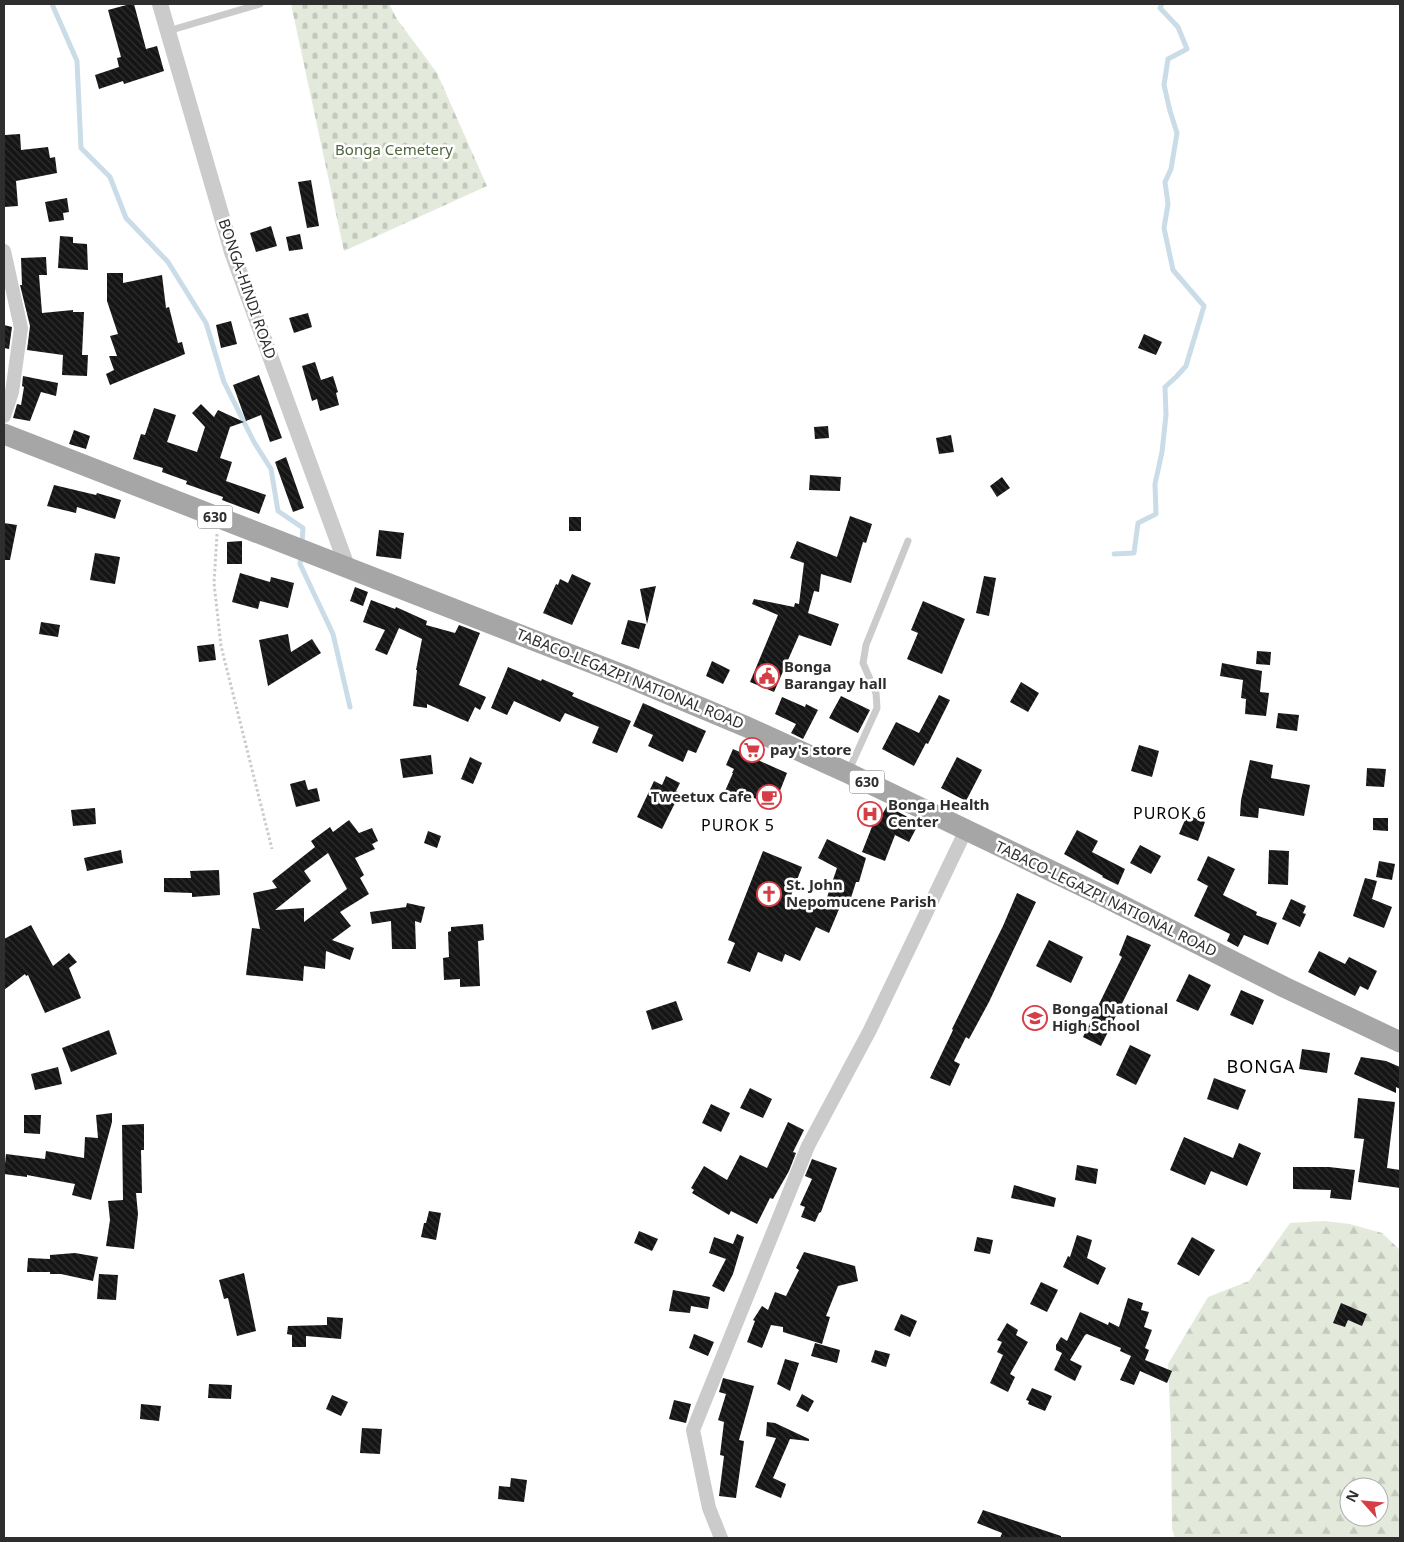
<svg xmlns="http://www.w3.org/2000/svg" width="1404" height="1542" viewBox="0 0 1404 1542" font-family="'Noto Sans',sans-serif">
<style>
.forest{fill:url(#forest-firs);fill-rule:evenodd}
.cemetery{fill:url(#cemetery-stones)}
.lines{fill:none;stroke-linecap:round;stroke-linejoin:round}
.stream{stroke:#cadce8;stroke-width:5}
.building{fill:url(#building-back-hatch);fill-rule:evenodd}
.path{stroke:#cbcbcb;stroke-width:3;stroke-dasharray:2.5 2.5;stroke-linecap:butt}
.service{stroke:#cbcbcb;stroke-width:7}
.minor{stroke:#cbcbcb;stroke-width:14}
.tertiary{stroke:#cbcbcb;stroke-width:16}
.primary{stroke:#a6a6a6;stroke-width:21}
.labels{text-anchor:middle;stroke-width:5;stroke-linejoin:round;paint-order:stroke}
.shield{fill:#fff;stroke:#6d6d6d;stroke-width:1}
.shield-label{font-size:14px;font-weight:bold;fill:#2e2e2e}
.park-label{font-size:15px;fill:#50653f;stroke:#fff}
.street-label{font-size:15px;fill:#2e2e2e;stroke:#fff}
.poi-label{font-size:15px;font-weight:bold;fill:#2e2e2e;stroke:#fff;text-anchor:start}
.neighbourhood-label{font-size:16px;letter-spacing:1px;fill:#000;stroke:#fff}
.quarter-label{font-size:18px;letter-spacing:1px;fill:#000;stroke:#fff}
</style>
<defs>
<pattern id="forest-firs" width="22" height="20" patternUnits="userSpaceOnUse" patternTransform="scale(1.25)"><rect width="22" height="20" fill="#e3eadc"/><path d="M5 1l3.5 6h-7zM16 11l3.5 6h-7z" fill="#c3c9bd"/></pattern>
<pattern id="cemetery-stones" width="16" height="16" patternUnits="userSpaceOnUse" patternTransform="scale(1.25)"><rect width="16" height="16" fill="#e3eadc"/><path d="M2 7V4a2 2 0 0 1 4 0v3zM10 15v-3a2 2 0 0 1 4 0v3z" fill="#c3c9bd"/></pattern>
<pattern id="building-back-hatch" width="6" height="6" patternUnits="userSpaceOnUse" patternTransform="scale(1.25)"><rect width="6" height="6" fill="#151515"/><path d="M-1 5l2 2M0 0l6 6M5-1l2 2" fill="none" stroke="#2f2f2f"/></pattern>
</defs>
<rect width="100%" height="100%" fill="#fff"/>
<!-- forest -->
<path class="forest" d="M 1324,1221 L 1350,1224 L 1382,1233 L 1400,1250 L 1400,1538 L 1175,1538 L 1172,1529 L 1171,1434 L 1168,1364 L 1208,1297 L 1249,1281 L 1290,1223 ZM 1349,1487 L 1379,1487 L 1379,1517 L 1349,1517 Z"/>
<!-- cemetery -->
<path class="cemetery" d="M 291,4 L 389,4 L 397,19 L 437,73 L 487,186 L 344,251 Z"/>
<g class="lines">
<!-- stream -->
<path class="stream" d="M 52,4 L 77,61 L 81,148 L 110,177 L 126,218 L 168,262 L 206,323 L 224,382 L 254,442 L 271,469 L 278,511 L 303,528 L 302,543
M 301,554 L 300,564 L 333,634 L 350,707
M 1114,554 L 1134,553 L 1138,523 L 1156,514 L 1155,484 L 1162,452 L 1166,415 L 1165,387 L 1176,377 L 1186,366 L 1204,306 L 1173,270 L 1164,228 L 1168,204 L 1165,182 L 1171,169 L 1177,133 L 1170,111 L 1164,85 L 1168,59 L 1187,49 L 1178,27 L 1160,8 L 1162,4"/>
</g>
<!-- building -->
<path class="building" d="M 130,4 L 134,4 L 146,49 L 157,46 L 164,71 L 124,84 L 123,81 L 99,89 L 95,75 L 119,67 L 117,58 L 121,57 L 108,10 Z
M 20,134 L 21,150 L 48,147 L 50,158 L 55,157 L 57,173 L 16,181 L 18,206 L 4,207 L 5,135 Z
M 311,180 L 319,226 L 307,228 L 298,182 Z
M 67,198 L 69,212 L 63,213 L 64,220 L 49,222 L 45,202 Z
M 271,226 L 277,246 L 256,252 L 250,233 Z
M 300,234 L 303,249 L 289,251 L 286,237 Z
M 60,236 L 73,237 L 73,243 L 87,244 L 88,270 L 58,268 Z
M 46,257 L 47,275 L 39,275 L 42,313 L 73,310 L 73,312 L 84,312 L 82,355 L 88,355 L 87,376 L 62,375 L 63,355 L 27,350 L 30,326 L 20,285 L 22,285 L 21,258 Z
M 107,273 L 123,273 L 123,283 L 162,275 L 166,308 L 169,307 L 178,343 L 182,342 L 185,354 L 110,385 L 106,374 L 114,370 L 109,356 L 117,356 L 110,336 L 118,334 L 107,301 Z
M 308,313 L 312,327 L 294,333 L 289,318 Z
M 231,321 L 237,344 L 221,348 L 216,325 Z
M 4,325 L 12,327 L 9,349 L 4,348 Z
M 1144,334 L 1162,342 L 1156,355 L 1138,348 Z
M 315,362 L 321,380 L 333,376 L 338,392 L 336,393 L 339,405 L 320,411 L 317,399 L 312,401 L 302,366 Z
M 259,375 L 282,438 L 270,442 L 261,415 L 246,421 L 233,385 Z
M 23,376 L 58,383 L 56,396 L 41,392 L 30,421 L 13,418 L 17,404 L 21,405 L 24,387 L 22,386 Z
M 201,404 L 214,417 L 218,410 L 244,422 L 230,427 L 220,458 L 232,462 L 226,481 L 266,495 L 259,514 L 222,500 L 223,497 L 186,484 L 187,481 L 162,472 L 163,468 L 133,459 L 141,434 L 145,435 L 154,408 L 176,415 L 167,442 L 197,452 L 205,427 L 192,413 Z
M 828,426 L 829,438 L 815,439 L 814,427 Z
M 74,430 L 90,436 L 86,449 L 69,444 Z
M 951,435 L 954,452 L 939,454 L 936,438 Z
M 286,457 L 304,508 L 293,512 L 275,462 Z
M 810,475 L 841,477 L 840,491 L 809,490 Z
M 1002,477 L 1010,488 L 997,497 L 990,486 Z
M 54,485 L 96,495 L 97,493 L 121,500 L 115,519 L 77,507 L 76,513 L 47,506 Z
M 850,516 L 872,524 L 866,543 L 863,542 L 851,583 L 821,574 L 819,592 L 814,591 L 808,613 L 839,624 L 831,646 L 799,635 L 774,692 L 750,682 L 778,615 L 752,604 L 754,599 L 794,607 L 795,603 L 799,604 L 804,563 L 790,558 L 797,541 L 837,557 Z
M 569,517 L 581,517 L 581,531 L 569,531 Z
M 4,523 L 17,525 L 10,560 L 4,560 Z
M 379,530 L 404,533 L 401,559 L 376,556 Z
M 242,541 L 242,564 L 227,564 L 227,542 Z
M 95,553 L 120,557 L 115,584 L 90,580 Z
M 240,573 L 270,582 L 271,577 L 294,583 L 288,608 L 260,601 L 258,609 L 232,602 Z
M 572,574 L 591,583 L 572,625 L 543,613 L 556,584 L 558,585 L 560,579 L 568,583 Z
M 984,576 L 996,578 L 989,616 L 976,613 Z
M 656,586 L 647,624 L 640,589 Z
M 355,587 L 368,592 L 363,606 L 350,601 Z
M 371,600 L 395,609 L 396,607 L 427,621 L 426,625 L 455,633 L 459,625 L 480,633 L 459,685 L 486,697 L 480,710 L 475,707 L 468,722 L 427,704 L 427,708 L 413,706 L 417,670 L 416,670 L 422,639 L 399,628 L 387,655 L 375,650 L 385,630 L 363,622 Z
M 923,601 L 965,619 L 942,674 L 907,659 L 918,633 L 911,630 Z
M 628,620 L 646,624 L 639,649 L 621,644 Z
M 41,622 L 60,625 L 58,637 L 39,634 Z
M 288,634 L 291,652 L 312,639 L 321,653 L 268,686 L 259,640 Z
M 214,644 L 216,660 L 199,662 L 197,646 Z
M 1257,651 L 1271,652 L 1270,665 L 1256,664 Z
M 712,661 L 730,670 L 723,684 L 706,676 Z
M 1222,663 L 1262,671 L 1260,692 L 1269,693 L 1266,716 L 1245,714 L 1246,699 L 1241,698 L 1243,680 L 1220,676 Z
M 508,667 L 541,681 L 542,679 L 574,693 L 572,696 L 631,721 L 617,753 L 592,743 L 599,727 L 565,713 L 560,722 L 514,701 L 507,715 L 491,708 Z
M 1021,682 L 1039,693 L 1028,712 L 1010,702 Z
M 939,695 L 950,700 L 928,744 L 926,743 L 914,766 L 882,749 L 896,722 L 919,733 Z
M 841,696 L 870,710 L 858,733 L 829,718 Z
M 782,697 L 805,707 L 806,704 L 818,710 L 803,739 L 791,733 L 796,724 L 775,714 Z
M 643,703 L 706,731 L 696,753 L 688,750 L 683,762 L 648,746 L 653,735 L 633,726 Z
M 1278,713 L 1299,715 L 1297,731 L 1276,728 Z
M 1139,745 L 1159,751 L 1152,777 L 1131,771 Z
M 733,749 L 787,773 L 774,806 L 744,794 L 742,799 L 725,791 L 733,773 L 732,773 L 734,769 L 726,765 Z
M 431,755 L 433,774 L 403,778 L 400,759 Z
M 470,757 L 482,763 L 473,784 L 461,779 Z
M 957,757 L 982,770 L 966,801 L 941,788 Z
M 1250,760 L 1273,765 L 1271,778 L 1310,785 L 1304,816 L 1259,808 L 1258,818 L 1240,816 L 1241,800 Z
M 1367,768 L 1386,769 L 1384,787 L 1366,786 Z
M 666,776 L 680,783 L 676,791 L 680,793 L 662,829 L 637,817 L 654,781 L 662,785 Z
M 305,780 L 308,790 L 317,788 L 320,801 L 296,807 L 290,784 Z
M 887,806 L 919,823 L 909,842 L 895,835 L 885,861 L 862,852 L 875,819 L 879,820 Z
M 95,808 L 96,824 L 73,826 L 71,810 Z
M 1187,815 L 1205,822 L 1198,841 L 1179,834 Z
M 1373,818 L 1388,818 L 1388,831 L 1373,830 Z
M 349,820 L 359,833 L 372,828 L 378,841 L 372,844 L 375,849 L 355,858 L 364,875 L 360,878 L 369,894 L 340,912 L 351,926 L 332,940 L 354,948 L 350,960 L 326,951 L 325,969 L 304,966 L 303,981 L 246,975 L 252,928 L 260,929 L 253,893 L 277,888 L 272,881 L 315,847 L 311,841 L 330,827 L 333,832 ZM 328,853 L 347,889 L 304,922 L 304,908 L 275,910 L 311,881 L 304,871 Z
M 1077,830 L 1098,841 L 1092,852 L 1125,869 L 1118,885 L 1102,877 L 1103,876 L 1064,854 Z
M 428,831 L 441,836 L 437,848 L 424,843 Z
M 827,839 L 866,858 L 859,882 L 856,882 L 849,904 L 842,902 L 829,933 L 816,927 L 800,961 L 785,954 L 782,962 L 758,952 L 750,972 L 727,963 L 735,943 L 728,940 L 763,851 L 802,867 L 790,898 L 823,909 L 837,868 L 818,858 Z
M 1140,845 L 1161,856 L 1151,874 L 1130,863 Z
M 121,850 L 123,863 L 87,871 L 84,858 Z
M 1269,850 L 1289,851 L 1288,885 L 1268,884 Z
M 1208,856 L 1235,869 L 1223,895 L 1257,912 L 1256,915 L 1277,923 L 1268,945 L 1244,935 L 1238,947 L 1227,941 L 1230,934 L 1194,916 L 1208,886 L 1197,880 Z
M 1379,861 L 1395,864 L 1392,880 L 1376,877 Z
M 219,870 L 220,895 L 192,897 L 192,893 L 164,892 L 164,878 L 191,878 L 190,871 Z
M 1365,878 L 1377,881 L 1372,899 L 1392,907 L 1384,928 L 1353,916 Z
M 1017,893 L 1036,902 L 989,1002 L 969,1039 L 966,1037 L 954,1061 L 960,1064 L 950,1086 L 930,1078 L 953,1030 L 952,1029 L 1003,926 Z
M 1291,899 L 1306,906 L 1303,913 L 1306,914 L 1300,927 L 1282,919 Z
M 407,903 L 425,907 L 421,923 L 415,921 L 416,949 L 392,949 L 391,921 L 372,924 L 370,912 L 406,907 Z
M 483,924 L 484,940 L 478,941 L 480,986 L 460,987 L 460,979 L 444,980 L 443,958 L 449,957 L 448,932 L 451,931 L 451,927 Z
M 31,925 L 53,966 L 69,953 L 77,962 L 69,968 L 81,998 L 45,1013 L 28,975 L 26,976 L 25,974 L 4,990 L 4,939 Z
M 1127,935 L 1151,945 L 1101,1046 L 1083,1037 L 1122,957 L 1119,955 Z
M 1049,940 L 1083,957 L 1071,983 L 1036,966 Z
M 1319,951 L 1345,964 L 1349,957 L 1377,971 L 1368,990 L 1360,986 L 1355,996 L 1308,972 Z
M 1189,974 L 1211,985 L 1198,1011 L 1176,1001 Z
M 1241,990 L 1264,1000 L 1253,1025 L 1230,1015 Z
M 676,1001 L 683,1020 L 652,1030 L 646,1011 Z
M 109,1030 L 117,1054 L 71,1072 L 62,1048 Z
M 1130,1045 L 1151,1055 L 1136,1085 L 1116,1075 Z
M 1302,1049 L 1330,1053 L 1327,1073 L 1299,1069 Z
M 1361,1057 L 1386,1061 L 1400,1067 L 1400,1089 L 1396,1087 L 1396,1093 L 1354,1074 Z
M 58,1067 L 62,1084 L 35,1090 L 31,1074 Z
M 1214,1078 L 1246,1090 L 1238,1110 L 1207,1099 Z
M 750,1088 L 772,1099 L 763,1118 L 740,1108 Z
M 1358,1098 L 1395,1102 L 1387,1168 L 1400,1170 L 1400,1188 L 1358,1182 L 1364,1139 L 1354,1138 Z
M 711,1104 L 730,1113 L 721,1132 L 702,1123 Z
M 112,1113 L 112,1122 L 91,1200 L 72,1195 L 75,1184 L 27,1175 L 27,1177 L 4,1174 L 6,1154 L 45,1159 L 46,1151 L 84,1158 L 85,1137 L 98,1138 L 96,1115 Z
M 24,1115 L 41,1115 L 40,1134 L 24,1133 Z
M 788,1122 L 804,1130 L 793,1152 L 796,1153 L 789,1171 L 773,1199 L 770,1198 L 757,1224 L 731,1211 L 729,1215 L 692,1193 L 694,1190 L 691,1188 L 704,1166 L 727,1180 L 740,1155 L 767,1168 Z
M 144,1124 L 144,1150 L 141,1150 L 142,1193 L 136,1193 L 138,1214 L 134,1249 L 106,1246 L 110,1220 L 108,1201 L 123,1200 L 122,1125 Z
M 1184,1137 L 1233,1158 L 1239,1143 L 1261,1153 L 1247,1186 L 1211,1171 L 1205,1185 L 1170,1170 Z
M 812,1159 L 837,1168 L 821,1212 L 819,1213 L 815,1222 L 801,1217 L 805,1207 L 800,1205 L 812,1179 L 805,1176 Z
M 1077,1165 L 1098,1169 L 1096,1184 L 1075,1180 Z
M 1293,1167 L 1329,1167 L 1355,1170 L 1351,1200 L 1330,1198 L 1331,1190 L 1293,1189 Z
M 1014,1185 L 1056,1198 L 1054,1207 L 1011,1198 Z
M 429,1211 L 441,1213 L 436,1240 L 421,1237 L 424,1223 L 426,1223 Z
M 639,1231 L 658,1239 L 652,1251 L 634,1243 Z
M 737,1234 L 744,1237 L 733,1274 L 724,1292 L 712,1286 L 726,1259 L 709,1253 L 714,1237 L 733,1244 Z
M 1077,1235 L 1092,1240 L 1087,1258 L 1106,1268 L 1098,1285 L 1063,1267 L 1068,1256 L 1070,1257 Z
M 977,1237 L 993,1240 L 990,1254 L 974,1251 Z
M 1192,1237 L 1215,1250 L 1199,1276 L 1177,1264 Z
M 804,1252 L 855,1266 L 858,1281 L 838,1286 L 826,1316 L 830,1317 L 822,1344 L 783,1332 L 783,1327 L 771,1325 L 762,1348 L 747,1342 L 755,1321 L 753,1320 L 762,1306 L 768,1310 L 775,1292 L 786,1296 L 799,1270 L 796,1268 Z
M 75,1253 L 98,1257 L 93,1281 L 61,1274 L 50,1274 L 50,1272 L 27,1272 L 28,1258 L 50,1259 L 50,1255 Z
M 244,1273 L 256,1331 L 237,1336 L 228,1298 L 224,1299 L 219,1280 Z
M 99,1274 L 118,1275 L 116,1300 L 97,1299 Z
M 1041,1282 L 1058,1290 L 1047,1312 L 1030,1304 Z
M 673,1290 L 710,1297 L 708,1309 L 691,1306 L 690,1313 L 669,1311 Z
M 1128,1298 L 1143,1303 L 1141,1310 L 1149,1312 L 1144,1327 L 1152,1330 L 1145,1348 L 1149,1350 L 1145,1360 L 1172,1371 L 1167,1383 L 1140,1371 L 1134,1385 L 1120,1380 L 1131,1356 L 1120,1351 L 1121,1348 L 1087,1334 L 1085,1335 L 1070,1360 L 1082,1366 L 1075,1381 L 1054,1370 L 1062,1353 L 1056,1350 L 1056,1345 L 1061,1337 L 1067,1341 L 1080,1312 L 1108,1325 L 1109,1322 L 1119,1327 Z
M 1341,1303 L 1367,1314 L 1362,1326 L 1348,1320 L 1345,1327 L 1333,1323 Z
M 901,1314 L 917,1321 L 910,1337 L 894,1330 Z
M 327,1317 L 343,1318 L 341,1339 L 306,1336 L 306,1347 L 292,1347 L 292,1335 L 287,1334 L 288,1326 L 327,1325 Z
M 1007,1323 L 1018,1330 L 1016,1335 L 1028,1342 L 1010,1374 L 1015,1377 L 1008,1392 L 990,1383 L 1003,1355 L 997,1352 L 1002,1342 L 997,1340 Z
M 694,1334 L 714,1342 L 708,1356 L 689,1348 Z
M 815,1343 L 840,1350 L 837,1363 L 811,1356 Z
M 875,1350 L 890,1354 L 886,1367 L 871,1362 Z
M 785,1359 L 799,1363 L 790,1391 L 777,1384 Z
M 723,1378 L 754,1386 L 739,1440 L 744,1441 L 736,1498 L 719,1496 L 724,1456 L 720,1455 L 724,1422 L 718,1420 L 726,1394 L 719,1392 Z
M 209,1384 L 232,1385 L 231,1399 L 208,1398 Z
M 1032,1388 L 1052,1396 L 1045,1411 L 1028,1404 L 1029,1401 L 1026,1400 Z
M 802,1394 L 814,1401 L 808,1412 L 796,1406 Z
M 332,1395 L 348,1402 L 341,1416 L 326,1409 Z
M 674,1400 L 691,1404 L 686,1423 L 669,1419 Z
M 141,1404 L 161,1406 L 159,1421 L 140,1419 Z
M 767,1422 L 775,1423 L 809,1439 L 809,1441 L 790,1439 L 773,1478 L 786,1484 L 781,1498 L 755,1487 L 776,1438 L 766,1436 Z
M 362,1428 L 382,1429 L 380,1454 L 360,1453 Z
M 511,1478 L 527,1480 L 524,1502 L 498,1499 L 499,1486 L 510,1487 Z
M 983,1510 L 1061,1536 L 1061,1538 L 1000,1538 L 1002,1533 L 977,1523 Z"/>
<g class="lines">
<!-- path -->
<path class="path" d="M 217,534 L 214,583 L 221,646 L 272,849"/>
<!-- service -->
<path class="service" d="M 168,31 L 260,4
M 849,770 L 877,708 L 876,693 L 863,663 L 866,645 L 908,541"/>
<!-- minor -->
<path class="minor" d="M 4,251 L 21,328 L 12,392 L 4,416
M 721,1538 L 709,1508 L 693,1430 L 808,1146 L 870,1030 L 966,830"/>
<!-- tertiary -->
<path class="tertiary" d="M 160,4 L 232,252 L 348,569"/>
<!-- primary -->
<path class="primary" d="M 4,434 L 623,675 L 747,727 L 848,773 L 1099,894 L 1284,987 L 1400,1042"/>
</g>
<!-- icons -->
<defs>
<symbol id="civic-ring" viewBox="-11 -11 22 22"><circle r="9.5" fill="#fff" stroke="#d63e45" stroke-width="1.5"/><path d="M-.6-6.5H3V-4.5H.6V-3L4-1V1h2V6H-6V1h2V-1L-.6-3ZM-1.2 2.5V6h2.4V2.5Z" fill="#d63e45"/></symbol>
<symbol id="supermarket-ring" viewBox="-11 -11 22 22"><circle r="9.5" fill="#fff" stroke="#d63e45" stroke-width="1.5"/><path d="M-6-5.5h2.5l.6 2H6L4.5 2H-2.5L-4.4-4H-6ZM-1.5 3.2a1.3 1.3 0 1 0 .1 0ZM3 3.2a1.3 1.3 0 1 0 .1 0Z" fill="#d63e45"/></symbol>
<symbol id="cafe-ring" viewBox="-11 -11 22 22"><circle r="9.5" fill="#fff" stroke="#d63e45" stroke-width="1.5"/><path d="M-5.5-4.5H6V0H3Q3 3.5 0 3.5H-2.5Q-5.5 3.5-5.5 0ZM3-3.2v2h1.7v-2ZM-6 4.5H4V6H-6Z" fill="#d63e45"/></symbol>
<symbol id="hospital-ring" viewBox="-11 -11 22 22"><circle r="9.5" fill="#fff" stroke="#d63e45" stroke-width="1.5"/><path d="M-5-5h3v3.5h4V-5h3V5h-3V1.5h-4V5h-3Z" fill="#d63e45"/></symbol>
<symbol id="church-ring" viewBox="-11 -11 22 22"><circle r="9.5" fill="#fff" stroke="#d63e45" stroke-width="1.5"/><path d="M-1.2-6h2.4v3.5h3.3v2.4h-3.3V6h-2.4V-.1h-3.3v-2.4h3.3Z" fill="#d63e45"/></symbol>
<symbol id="school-ring" viewBox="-11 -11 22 22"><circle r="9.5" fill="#fff" stroke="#d63e45" stroke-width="1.5"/><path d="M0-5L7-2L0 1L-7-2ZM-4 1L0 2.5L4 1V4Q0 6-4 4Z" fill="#d63e45"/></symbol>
</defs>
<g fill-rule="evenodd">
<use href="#civic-ring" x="753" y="662" width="28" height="28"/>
<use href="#supermarket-ring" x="738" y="736" width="28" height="28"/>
<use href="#cafe-ring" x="755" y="783" width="28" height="28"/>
<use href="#hospital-ring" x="856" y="800" width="28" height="28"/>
<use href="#church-ring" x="755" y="880" width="28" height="28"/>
<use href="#school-ring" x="1021" y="1004" width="28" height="28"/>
</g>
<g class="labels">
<!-- shield labels -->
<g class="shield">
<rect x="197.5" y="505.5" width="35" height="23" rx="4"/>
<rect x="849.5" y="770.5" width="35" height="23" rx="4"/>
</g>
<g class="shield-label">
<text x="215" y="522">630</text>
<text x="867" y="787">630</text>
</g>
<!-- park labels -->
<g class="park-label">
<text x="394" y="155">Bonga Cemetery</text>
</g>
<!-- street labels -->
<g class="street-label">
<text transform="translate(247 289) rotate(71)" y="5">BONGA-HINDI ROAD</text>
<text transform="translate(630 679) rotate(22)" y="5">TABACO-LEGAZPI NATIONAL ROAD</text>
<text transform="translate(1106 899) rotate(26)" y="5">TABACO-LEGAZPI NATIONAL ROAD</text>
</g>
<!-- poi labels -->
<g class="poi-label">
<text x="784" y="672">Bonga<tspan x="784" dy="17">Barangay hall</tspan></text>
<text x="770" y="755">pay's store</text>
<text x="752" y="802" text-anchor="end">Tweetux Cafe</text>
<text x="888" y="810">Bonga Health<tspan x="888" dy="17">Center</tspan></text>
<text x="786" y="890">St. John<tspan x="786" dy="17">Nepomucene Parish</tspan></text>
<text x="1052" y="1014">Bonga National<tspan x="1052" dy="17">High School</tspan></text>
</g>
<!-- neighbourhood labels -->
<g class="neighbourhood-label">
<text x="1170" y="819">PUROK 6</text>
<text x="738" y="831">PUROK 5</text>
</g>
<!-- quarter labels -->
<g class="quarter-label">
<text x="1261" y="1073">BONGA</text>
</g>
</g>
<!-- border -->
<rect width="1404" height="1542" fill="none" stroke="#2e2e2e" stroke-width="10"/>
<!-- north arrow -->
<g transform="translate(1364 1502) rotate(297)"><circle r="24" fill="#ffffff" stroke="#ababab"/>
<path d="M0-4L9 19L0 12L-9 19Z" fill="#d63e45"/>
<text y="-8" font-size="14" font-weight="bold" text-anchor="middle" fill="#2e2e2e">N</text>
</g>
</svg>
